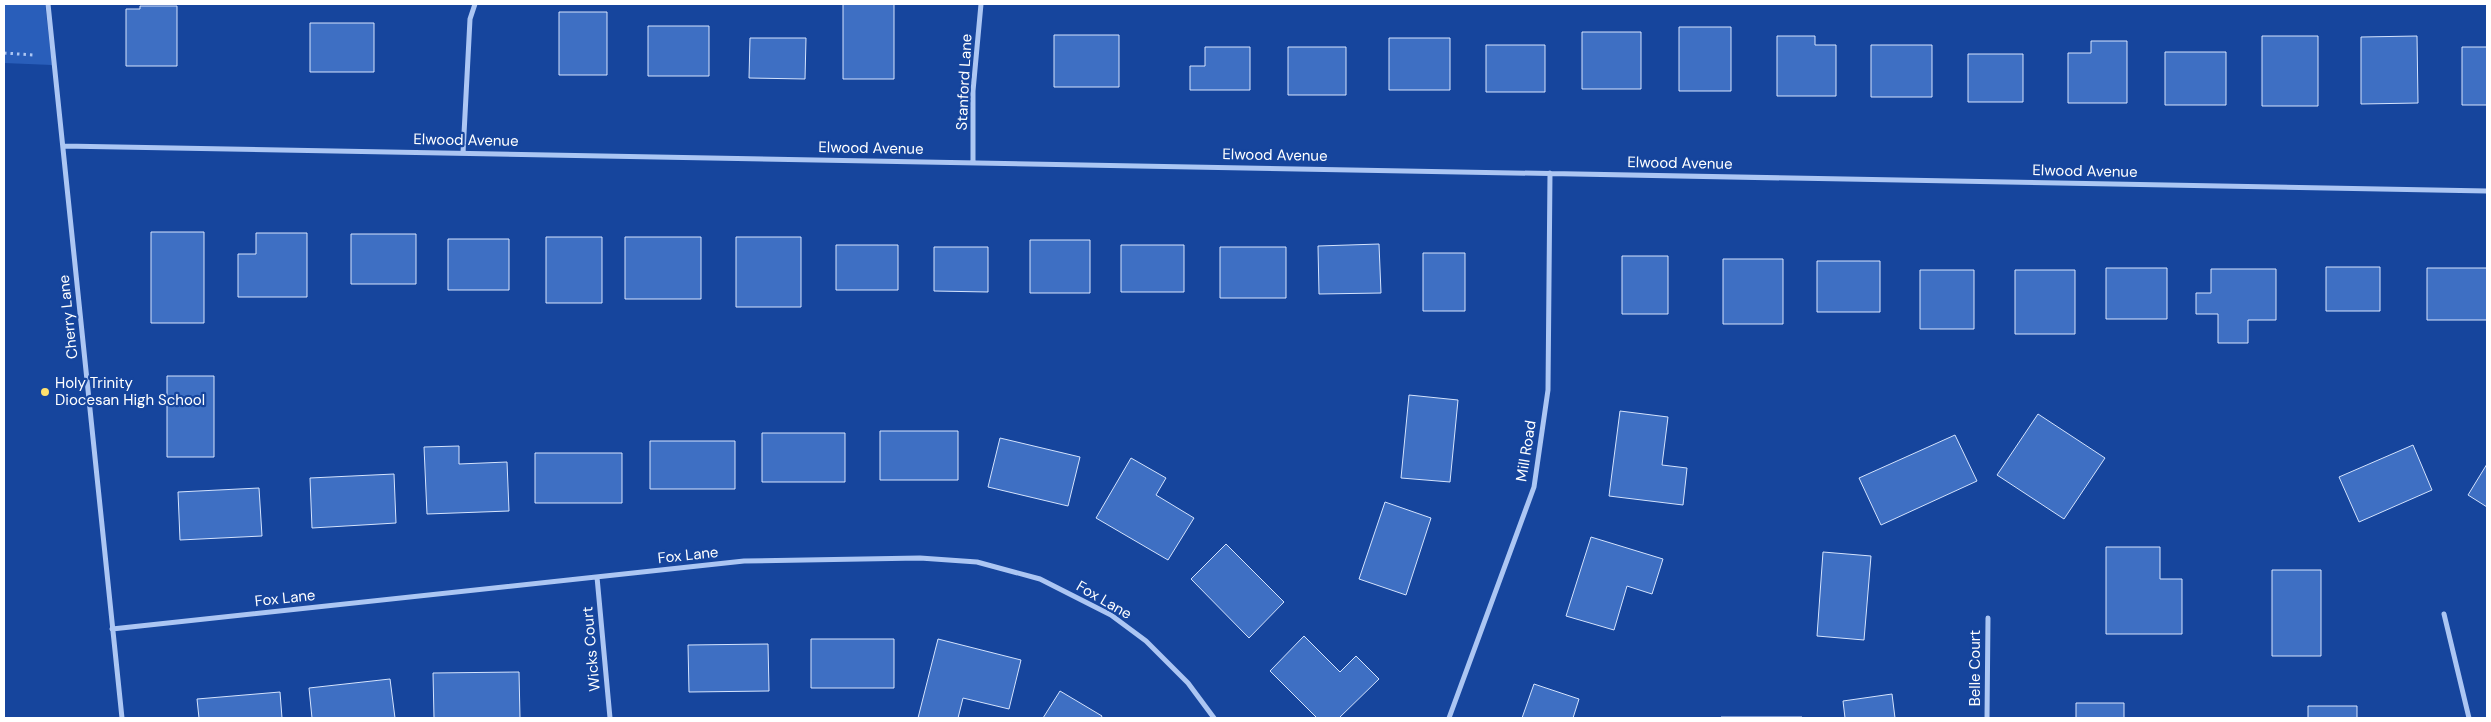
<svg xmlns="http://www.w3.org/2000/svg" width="2491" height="722" viewBox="0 0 2491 722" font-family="'DM Sans',sans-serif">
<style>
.green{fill:#295eba}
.building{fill:#3e6fc3;stroke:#d4e3fd}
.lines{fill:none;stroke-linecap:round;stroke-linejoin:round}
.path{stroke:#acc6f3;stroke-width:3;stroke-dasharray:2.5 4;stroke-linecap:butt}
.minor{stroke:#acc6f3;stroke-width:5}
.poi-dot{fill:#ffe16e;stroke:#16459d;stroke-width:2}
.labels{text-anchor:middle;stroke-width:4.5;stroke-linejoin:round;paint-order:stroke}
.street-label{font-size:15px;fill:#fff;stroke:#16459d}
.poi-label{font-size:15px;fill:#fff;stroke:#16459d;text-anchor:start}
</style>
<rect width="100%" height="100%" fill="#16459d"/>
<!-- green -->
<path class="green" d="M 4,4 L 45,4 L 52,65 L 4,63 Z"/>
<!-- building -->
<path class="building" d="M 843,4 L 894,4 L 894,79 L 843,79 Z
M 140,6 L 177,6 L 177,66 L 126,66 L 126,9 L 140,9 Z
M 559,12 L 607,12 L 607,75 L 559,75 Z
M 310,23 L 374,23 L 374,72 L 310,72 Z
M 648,26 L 709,26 L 709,76 L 648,76 Z
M 1679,27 L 1731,27 L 1731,91 L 1679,91 Z
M 1582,32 L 1641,32 L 1641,89 L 1582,89 Z
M 1054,35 L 1119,35 L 1119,87 L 1054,87 Z
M 1777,36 L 1815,36 L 1815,45 L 1836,45 L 1836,96 L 1777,96 Z
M 2262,36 L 2318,36 L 2318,106 L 2262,106 Z
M 2417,36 L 2418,103 L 2361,104 L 2361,37 Z
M 750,38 L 806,38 L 805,79 L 749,78 Z
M 1389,38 L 1450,38 L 1450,90 L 1389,90 Z
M 2091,41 L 2127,41 L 2127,103 L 2068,103 L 2068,53 L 2091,53 Z
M 1486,45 L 1545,45 L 1545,92 L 1486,92 Z
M 1871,45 L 1932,45 L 1932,97 L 1871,97 Z
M 1205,47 L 1250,47 L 1250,90 L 1190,90 L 1190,66 L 1205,66 Z
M 1288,47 L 1346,47 L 1346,95 L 1288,95 Z
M 2462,47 L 2487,47 L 2487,105 L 2462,105 Z
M 2165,52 L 2226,52 L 2226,105 L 2165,105 Z
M 1968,54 L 2023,54 L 2023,102 L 1968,102 Z
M 151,232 L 204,232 L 204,323 L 151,323 Z
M 256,233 L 307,233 L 307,297 L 238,297 L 238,254 L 256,254 Z
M 351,234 L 416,234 L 416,284 L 351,284 Z
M 546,237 L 602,237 L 602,303 L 546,303 Z
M 625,237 L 701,237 L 701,299 L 625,299 Z
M 736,237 L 801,237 L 801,307 L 736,307 Z
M 448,239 L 509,239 L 509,290 L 448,290 Z
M 1030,240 L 1090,240 L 1090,293 L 1030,293 Z
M 1379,244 L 1381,293 L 1319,294 L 1318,246 Z
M 836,245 L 898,245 L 898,290 L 836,290 Z
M 1121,245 L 1184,245 L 1184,292 L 1121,292 Z
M 934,247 L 988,247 L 988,292 L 934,291 Z
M 1220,247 L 1286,247 L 1286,298 L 1220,298 Z
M 1423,253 L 1465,253 L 1465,311 L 1423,311 Z
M 1622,256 L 1668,256 L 1668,314 L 1622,314 Z
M 1723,259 L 1783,259 L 1783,324 L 1723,324 Z
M 1817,261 L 1880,261 L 1880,312 L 1817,312 Z
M 2326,267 L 2380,267 L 2380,311 L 2326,311 Z
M 2106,268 L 2167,268 L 2167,319 L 2106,319 Z
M 2427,268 L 2487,268 L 2487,320 L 2427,320 Z
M 2211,269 L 2276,269 L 2276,320 L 2248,320 L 2248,343 L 2218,343 L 2218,314 L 2196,314 L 2196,293 L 2211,293 Z
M 1920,270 L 1974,270 L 1974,329 L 1920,329 Z
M 2015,270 L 2075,270 L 2075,334 L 2015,334 Z
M 167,376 L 214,376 L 214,457 L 167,457 Z
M 1409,395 L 1458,400 L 1450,482 L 1401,478 Z
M 1620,411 L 1668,417 L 1662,465 L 1687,468 L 1683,505 L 1609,496 Z
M 2038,414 L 2105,458 L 2064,519 L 1997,475 Z
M 880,431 L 958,431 L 958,480 L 880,480 Z
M 762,433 L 845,433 L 845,482 L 762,482 Z
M 1955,435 L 1977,481 L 1881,525 L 1859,478 Z
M 1000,438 L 1080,457 L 1068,506 L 988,487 Z
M 650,441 L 735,441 L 735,489 L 650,489 Z
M 2413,445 L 2432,490 L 2359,522 L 2339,477 Z
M 459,446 L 459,464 L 507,462 L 509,511 L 427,514 L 424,447 Z
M 535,453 L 622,453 L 622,503 L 535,503 Z
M 1131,458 L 1166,478 L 1156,495 L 1194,518 L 1168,560 L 1096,518 Z
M 2487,464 L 2487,507 L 2468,495 Z
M 394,474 L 396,523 L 312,528 L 310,478 Z
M 259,488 L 262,536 L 180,540 L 178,492 Z
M 1385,502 L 1431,518 L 1406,595 L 1359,579 Z
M 1591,537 L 1663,559 L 1652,594 L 1627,586 L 1614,630 L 1566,616 Z
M 1226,544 L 1284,602 L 1249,638 L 1191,579 Z
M 2106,547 L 2160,547 L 2160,579 L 2182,579 L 2182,634 L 2106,634 Z
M 1823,552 L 1871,556 L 1864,640 L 1817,636 Z
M 2272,570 L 2321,570 L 2321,656 L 2272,656 Z
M 1304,636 L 1340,672 L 1356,656 L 1379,679 L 1339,718 L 1317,718 L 1270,671 Z
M 811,639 L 894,639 L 894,688 L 811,688 Z
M 938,639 L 1021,660 L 1009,709 L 963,698 L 958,718 L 918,718 Z
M 768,644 L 769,691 L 689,692 L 688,645 Z
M 519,672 L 520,718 L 434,718 L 433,673 Z
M 390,679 L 395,718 L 312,718 L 309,688 Z
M 1534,684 L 1579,699 L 1573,718 L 1522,718 Z
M 1060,691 L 1102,716 L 1101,718 L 1043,718 Z
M 280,692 L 282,718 L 199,718 L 197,699 Z
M 1892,694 L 1895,718 L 1845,718 L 1843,701 Z
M 2076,703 L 2124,703 L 2124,718 L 2076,718 Z
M 2308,706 L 2357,706 L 2357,718 L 2308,718 Z
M 1721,717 L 1802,717 L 1802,718 L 1721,718 Z"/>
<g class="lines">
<!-- path -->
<path class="path" d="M 4,53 L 33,55"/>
<!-- minor -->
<path class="minor" d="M 48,4 L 122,718
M 63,146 L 2487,191
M 463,153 L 470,19 L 475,4
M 973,162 L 973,91 L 981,4
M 597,577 L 610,718
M 2444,614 L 2469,718
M 112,629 L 744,561 L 920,558 L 977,562 L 1040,579 L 1111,615 L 1146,641 L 1188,683 L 1214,718
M 1449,718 L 1534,487 L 1548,390 L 1550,173
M 1987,718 L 1988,618"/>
</g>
<!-- markers -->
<circle class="poi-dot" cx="45" cy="392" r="5"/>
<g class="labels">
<!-- street labels -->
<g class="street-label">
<text transform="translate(964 82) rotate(-87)" y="5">Stanford Lane</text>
<text transform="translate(466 140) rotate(1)" y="5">Elwood Avenue</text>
<text transform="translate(871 148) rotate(1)" y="5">Elwood Avenue</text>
<text transform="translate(1275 155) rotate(1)" y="5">Elwood Avenue</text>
<text transform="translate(1680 163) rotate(1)" y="5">Elwood Avenue</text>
<text transform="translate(2085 171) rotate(1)" y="5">Elwood Avenue</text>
<text transform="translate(68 317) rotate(-96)" y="5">Cherry Lane</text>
<text transform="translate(1526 451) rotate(-81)" y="5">Mill Road</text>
<text transform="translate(688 555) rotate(-6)" y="5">Fox Lane</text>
<text transform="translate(285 598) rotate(-6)" y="5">Fox Lane</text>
<text transform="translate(1104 600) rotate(30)" y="5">Fox Lane</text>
<text transform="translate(591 649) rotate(-95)" y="5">Wicks Court</text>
<text transform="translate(1975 668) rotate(-90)" y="5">Belle Court</text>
</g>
<!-- poi labels -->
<g class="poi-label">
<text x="55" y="388">Holy Trinity<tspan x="55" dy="17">Diocesan High School</tspan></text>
</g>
</g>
<!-- border -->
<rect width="2491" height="722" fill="none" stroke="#ffffff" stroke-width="10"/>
</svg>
